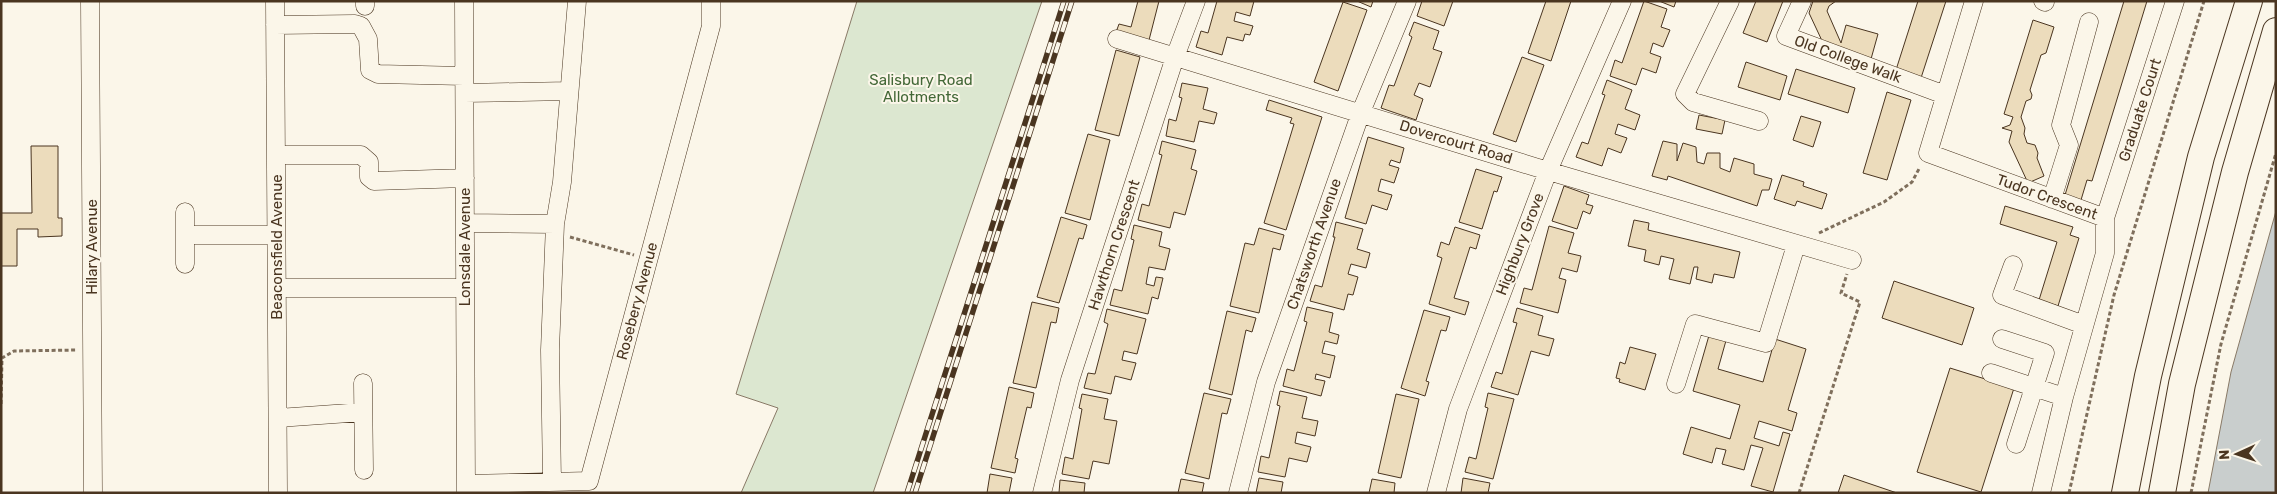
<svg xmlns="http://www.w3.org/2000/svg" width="2277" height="494" viewBox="0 0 2277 494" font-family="Rubik,sans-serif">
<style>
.green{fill:#dce7d0;stroke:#887966}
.water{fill:#c9cecd;stroke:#887966}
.building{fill:#ecdcbc;stroke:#4a3520}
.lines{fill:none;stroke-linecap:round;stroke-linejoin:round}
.minor-casing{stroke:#4a3520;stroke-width:19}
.highway-casing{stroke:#4a3520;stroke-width:28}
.path{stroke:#7f6f5c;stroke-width:3;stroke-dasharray:4 2.5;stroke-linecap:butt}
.minor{stroke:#fbf6e9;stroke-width:18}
.highway{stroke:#fbf6e9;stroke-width:26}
.rail-casing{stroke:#4a3520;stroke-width:5.5}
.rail{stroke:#fbf6e9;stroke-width:4;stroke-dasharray:11;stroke-linecap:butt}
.labels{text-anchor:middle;stroke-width:4;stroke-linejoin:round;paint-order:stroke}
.street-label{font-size:15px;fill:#4a3520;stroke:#fbf6e9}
.park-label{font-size:15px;fill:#436837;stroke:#fbf6e9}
</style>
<rect width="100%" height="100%" fill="#fbf6e9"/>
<!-- green -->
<path class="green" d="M 857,1 L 1042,1 L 873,493 L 741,493 L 778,408 L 736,394 Z"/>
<!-- water -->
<path class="water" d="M 2276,211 L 2276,493 L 2208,493 L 2231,372 Z"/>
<!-- building -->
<path class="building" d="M 1138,1 L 1159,1 L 1148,44 L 1115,35 L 1119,24 L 1131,27 Z
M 1217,1 L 1254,1 L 1250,16 L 1236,12 L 1234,21 L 1253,26 L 1250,35 L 1245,34 L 1243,41 L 1227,37 L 1222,55 L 1196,47 L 1201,31 L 1208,33 Z
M 1357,1 L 1373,1 L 1371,7 Z
M 1422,1 L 1453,1 L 1444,26 L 1417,16 Z
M 1546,1 L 1571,1 L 1551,61 L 1528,53 Z
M 1644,1 L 1667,9 L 1661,27 L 1670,30 L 1663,47 L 1653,43 L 1650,53 L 1661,57 L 1656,73 L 1642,68 L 1636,85 L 1610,76 L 1615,60 L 1622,63 Z
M 1659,1 L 1676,1 L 1674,7 Z
M 1756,1 L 1783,1 L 1767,42 L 1743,33 Z
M 1813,1 L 1836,1 L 1829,6 L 1827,11 L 1841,43 L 1846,25 L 1878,34 L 1871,59 L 1824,45 L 1809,13 Z
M 1918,1 L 1946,1 L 1920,81 L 1895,73 Z
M 2124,1 L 2147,1 L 2092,181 L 2087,180 L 2081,200 L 2065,195 Z
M 1343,2 L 1367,10 L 1338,91 L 1314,82 Z
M 2033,20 L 2054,27 L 2046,53 L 2041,55 L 2030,90 L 2032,95 L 2031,99 L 2026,101 L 2021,117 L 2025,128 L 2024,134 L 2027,143 L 2035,145 L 2038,153 L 2037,158 L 2044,176 L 2028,183 L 2009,142 L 2012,131 L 2002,128 L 2010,125 L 2013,117 L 2004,114 Z
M 1414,22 L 1439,31 L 1433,49 L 1442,52 L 1430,87 L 1419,83 L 1414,95 L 1423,99 L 1416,120 L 1381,108 L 1389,85 L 1394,86 L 1412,37 L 1409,35 Z
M 1116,50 L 1140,57 L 1119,136 L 1095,130 Z
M 1522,57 L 1544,65 L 1516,142 L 1493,134 Z
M 1746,62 L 1787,76 L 1780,100 L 1738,87 Z
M 1796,69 L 1855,88 L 1848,113 L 1788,94 Z
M 1607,80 L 1632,90 L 1625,109 L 1640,115 L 1635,130 L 1618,124 L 1615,134 L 1627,138 L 1621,153 L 1608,148 L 1602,166 L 1576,157 L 1582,142 L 1588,144 L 1605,95 L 1602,94 Z
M 1182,83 L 1208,88 L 1203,109 L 1217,113 L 1214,124 L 1199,121 L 1194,142 L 1166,136 L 1169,119 L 1176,121 L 1182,98 L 1179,97 Z
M 1887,92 L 1911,100 L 1887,180 L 1863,173 Z
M 1269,100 L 1322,117 L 1286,230 L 1264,223 L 1294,124 L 1290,123 L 1292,118 L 1266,110 Z
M 1699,115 L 1725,120 L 1722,134 L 1696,129 Z
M 1801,116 L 1821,122 L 1813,147 L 1793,140 Z
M 1088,134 L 1110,140 L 1090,220 L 1065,213 Z
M 1368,137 L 1404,148 L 1400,163 L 1391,160 L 1389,165 L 1399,168 L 1394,183 L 1381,179 L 1378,191 L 1392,195 L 1387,210 L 1372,205 L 1366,224 L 1345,218 Z
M 1162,141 L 1196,150 L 1191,169 L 1197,171 L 1185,215 L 1174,212 L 1170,228 L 1138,220 L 1142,204 L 1149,206 L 1162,155 L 1159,154 Z
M 1663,141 L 1677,144 L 1677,161 L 1683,143 L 1696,147 L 1697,162 L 1704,164 L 1707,153 L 1720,153 L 1720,168 L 1730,172 L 1734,158 L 1754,164 L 1754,174 L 1772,179 L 1769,190 L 1762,190 L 1757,206 L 1668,176 L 1667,180 L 1652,176 Z
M 31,146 L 58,146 L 58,218 L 62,218 L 62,236 L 38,237 L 38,229 L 17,229 L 17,266 L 1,266 L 1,213 L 32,213 Z
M 1476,169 L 1502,177 L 1497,192 L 1494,191 L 1482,229 L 1459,222 Z
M 1782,175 L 1804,182 L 1803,186 L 1827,194 L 1822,209 L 1797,201 L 1795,206 L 1774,199 Z
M 1564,186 L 1589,195 L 1586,204 L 1593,206 L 1590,214 L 1583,211 L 1577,229 L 1552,221 Z
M 2005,206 L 2073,227 L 2070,235 L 2079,238 L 2058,306 L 2039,300 L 2057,242 L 2000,224 Z
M 1061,217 L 1087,225 L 1083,239 L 1079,238 L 1059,303 L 1037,297 Z
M 1634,220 L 1649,223 L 1648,230 L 1740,252 L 1734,278 L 1714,274 L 1712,283 L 1696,279 L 1698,267 L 1694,267 L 1690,284 L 1669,279 L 1674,259 L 1661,256 L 1659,265 L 1644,261 L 1646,250 L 1628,246 Z
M 1336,222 L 1363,229 L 1357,249 L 1370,253 L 1366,268 L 1351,264 L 1348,274 L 1358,277 L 1353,295 L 1348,294 L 1344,310 L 1310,301 L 1315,285 L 1322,287 L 1335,237 L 1333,237 Z
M 1134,225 L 1162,232 L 1159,246 L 1170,249 L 1165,270 L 1149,267 L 1146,284 L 1154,286 L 1156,277 L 1163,278 L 1158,299 L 1152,297 L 1148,314 L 1110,305 L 1114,289 L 1122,291 L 1134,240 L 1131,239 Z
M 1549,226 L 1574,233 L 1568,253 L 1581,256 L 1577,272 L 1562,268 L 1559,278 L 1566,280 L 1558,313 L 1520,303 L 1524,288 L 1532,290 Z
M 1455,227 L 1480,235 L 1476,249 L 1470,247 L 1454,298 L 1469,302 L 1465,315 L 1429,304 L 1442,258 L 1437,256 L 1441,242 L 1449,245 Z
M 1259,228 L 1284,235 L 1280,250 L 1273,248 L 1259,313 L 1230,306 L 1245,243 L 1254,245 Z
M 1894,281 L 1974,308 L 1962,345 L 1882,318 Z
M 1032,302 L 1059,308 L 1056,323 L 1051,322 L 1036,388 L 1013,383 Z
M 1307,307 L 1333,313 L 1329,332 L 1339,335 L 1337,344 L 1325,341 L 1322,353 L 1335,356 L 1330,378 L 1316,374 L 1315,379 L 1325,381 L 1321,396 L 1283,386 L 1287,369 L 1294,371 L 1307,322 L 1304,321 Z
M 1517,308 L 1543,316 L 1538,335 L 1554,339 L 1549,356 L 1531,351 L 1518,395 L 1491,387 L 1496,372 L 1502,374 L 1517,323 L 1513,322 Z
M 1107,309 L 1146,319 L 1137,354 L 1124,351 L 1122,360 L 1136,363 L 1131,380 L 1115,376 L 1111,394 L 1084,388 L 1088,373 L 1095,374 L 1108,324 L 1104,322 Z
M 1424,310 L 1450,317 L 1446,331 L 1441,330 L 1426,381 L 1429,382 L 1425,396 L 1401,388 Z
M 1227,311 L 1256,318 L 1252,332 L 1246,330 L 1232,395 L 1209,389 Z
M 1710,332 L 1727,337 L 1718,369 L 1763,382 L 1775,339 L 1806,349 L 1788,410 L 1797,413 L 1792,431 L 1759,421 L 1754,438 L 1779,446 L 1783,432 L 1790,434 L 1773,492 L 1751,486 L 1763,448 L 1751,445 L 1744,470 L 1722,464 L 1726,450 L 1716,448 L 1712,463 L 1683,454 L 1691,427 L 1730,439 L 1740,405 L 1693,391 Z
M 1630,347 L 1656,354 L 1645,390 L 1619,382 L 1620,379 L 1616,378 L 1620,362 L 1625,364 Z
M 1950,368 L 2014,388 L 1981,492 L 1917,472 Z
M 1009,387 L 1034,393 L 1031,408 L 1027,407 L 1015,458 L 1018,459 L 1015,473 L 991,468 Z
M 1280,391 L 1307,397 L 1302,418 L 1318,421 L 1315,436 L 1297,432 L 1295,443 L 1311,447 L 1307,462 L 1289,458 L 1285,477 L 1258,472 L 1261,456 L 1269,458 L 1280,406 L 1277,405 Z
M 1204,393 L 1231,399 L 1227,414 L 1222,413 L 1209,479 L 1185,473 Z
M 1488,393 L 1514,399 L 1493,479 L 1465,472 L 1469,457 L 1476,459 L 1488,408 L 1485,407 Z
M 1082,394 L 1108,399 L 1104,419 L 1117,421 L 1109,464 L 1093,461 L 1089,479 L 1062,474 L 1065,457 L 1073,459 L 1082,409 L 1079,408 Z
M 1396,394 L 1419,399 L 1401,478 L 1378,473 Z
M 990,474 L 1012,478 L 1009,493 L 987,493 Z
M 1844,475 L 1897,493 L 1838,493 Z
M 1259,478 L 1283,482 L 1281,493 L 1256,493 Z
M 1463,478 L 1490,483 L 1488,493 L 1461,493 Z
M 1181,479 L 1204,483 L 1202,493 L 1178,493 Z
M 1372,479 L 1395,483 L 1394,493 L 1369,493 Z
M 1060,480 L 1085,483 L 1084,493 L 1059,493 Z"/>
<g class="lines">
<defs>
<path id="minor" d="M 90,1 L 93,493
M 275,1 L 278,493
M 464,1 L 466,493
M 1730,1 L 1685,94 L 1693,102 L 1759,121
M 1802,1 L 1786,36 L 1945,95
M 1974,1 L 1928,153 L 2105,218
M 2043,1 L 2045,2
M 365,6 L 365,1
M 275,25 L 355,24 L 361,26 L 368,39 L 370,70 L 378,74 L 464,76
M 1117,39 L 1548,171 L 1852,260
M 465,93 L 568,91
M 276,155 L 361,155 L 369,162 L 369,177 L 374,181 L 465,178
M 2052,199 L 2069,145 L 2061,125 L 2089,22
M 465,223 L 555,224
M 185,235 L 276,235
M 185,264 L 185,212
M 2013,265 L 2002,295 L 2084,325
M 277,288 L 465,288
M 2002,339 L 2045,353 L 2016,444
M 1991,373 L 2064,397
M 363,383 L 364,470
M 1676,384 L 1695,324 L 1766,343 L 1796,245
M 278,418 L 363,412
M 552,482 L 550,350 L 555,224 L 562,182 L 577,1
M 466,484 L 589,481 L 711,26 L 711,1
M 1042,493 L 1070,380 L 1175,57 L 1196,1
M 1238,493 L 1266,382 L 1361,112 L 1407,1
M 1436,493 L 1458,409 L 1548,171 L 1622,1
M 2041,493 L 2064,397 L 2105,253 L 2105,218 L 2175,1"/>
<path id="highway" d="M 2125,493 L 2148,376 L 2201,157 L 2249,1
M 2162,493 L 2182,384 L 2235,172 L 2276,31"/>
</defs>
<!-- minor casing -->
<use href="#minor" class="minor-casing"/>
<!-- highway casing -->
<use href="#highway" class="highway-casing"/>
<!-- path -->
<path class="path" d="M 1819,233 L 1884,202 L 1912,182 L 1920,167
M 570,237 L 634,255
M 1,404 L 2,358 L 14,351 L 77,350
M 1799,493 L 1860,302 L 1841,293 L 1847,274
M 2069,493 L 2114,295 L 2204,1
M 2191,493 L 2221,344 L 2276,153"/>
<!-- minor -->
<use href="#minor" class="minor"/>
<!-- highway -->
<use href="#highway" class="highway"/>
<defs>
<path id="rail" d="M 907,493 L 1064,1
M 915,493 L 1072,1"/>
</defs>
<!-- rail casing -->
<use href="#rail" class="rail-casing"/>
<!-- rail -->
<use href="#rail" class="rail"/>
</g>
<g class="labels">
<!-- street labels -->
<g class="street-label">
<text transform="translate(1848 59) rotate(20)" y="5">Old College Walk</text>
<text transform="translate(2140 110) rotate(-72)" y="5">Graduate Court</text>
<text transform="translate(1456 142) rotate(17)" y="5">Dovercourt Road</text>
<text transform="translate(2047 197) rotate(20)" y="5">Tudor Crescent</text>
<text transform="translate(1314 244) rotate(-71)" y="5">Chatsworth Avenue</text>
<text transform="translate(1520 244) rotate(-69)" y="5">Highbury Grove</text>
<text transform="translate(1114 245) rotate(-72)" y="5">Hawthorn Crescent</text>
<text transform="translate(92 247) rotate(-90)" y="5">Hilary Avenue</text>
<text transform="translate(277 247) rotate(-90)" y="5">Beaconsfield Avenue</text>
<text transform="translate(465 247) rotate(-90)" y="5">Lonsdale Avenue</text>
<text transform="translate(637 301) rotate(-75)" y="5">Rosebery Avenue</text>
</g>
<!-- park labels -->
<g class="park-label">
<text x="921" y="85">Salisbury Road<tspan x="921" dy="17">Allotments</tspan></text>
</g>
</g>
<!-- border -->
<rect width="2277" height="494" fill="none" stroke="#4a3520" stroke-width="5"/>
<!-- north arrow -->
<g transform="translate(2237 454) rotate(267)" stroke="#fbf6e9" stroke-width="4" paint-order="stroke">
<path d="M0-4L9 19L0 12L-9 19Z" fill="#4a3520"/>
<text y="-8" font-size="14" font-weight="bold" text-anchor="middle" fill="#4a3520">N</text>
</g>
</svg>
